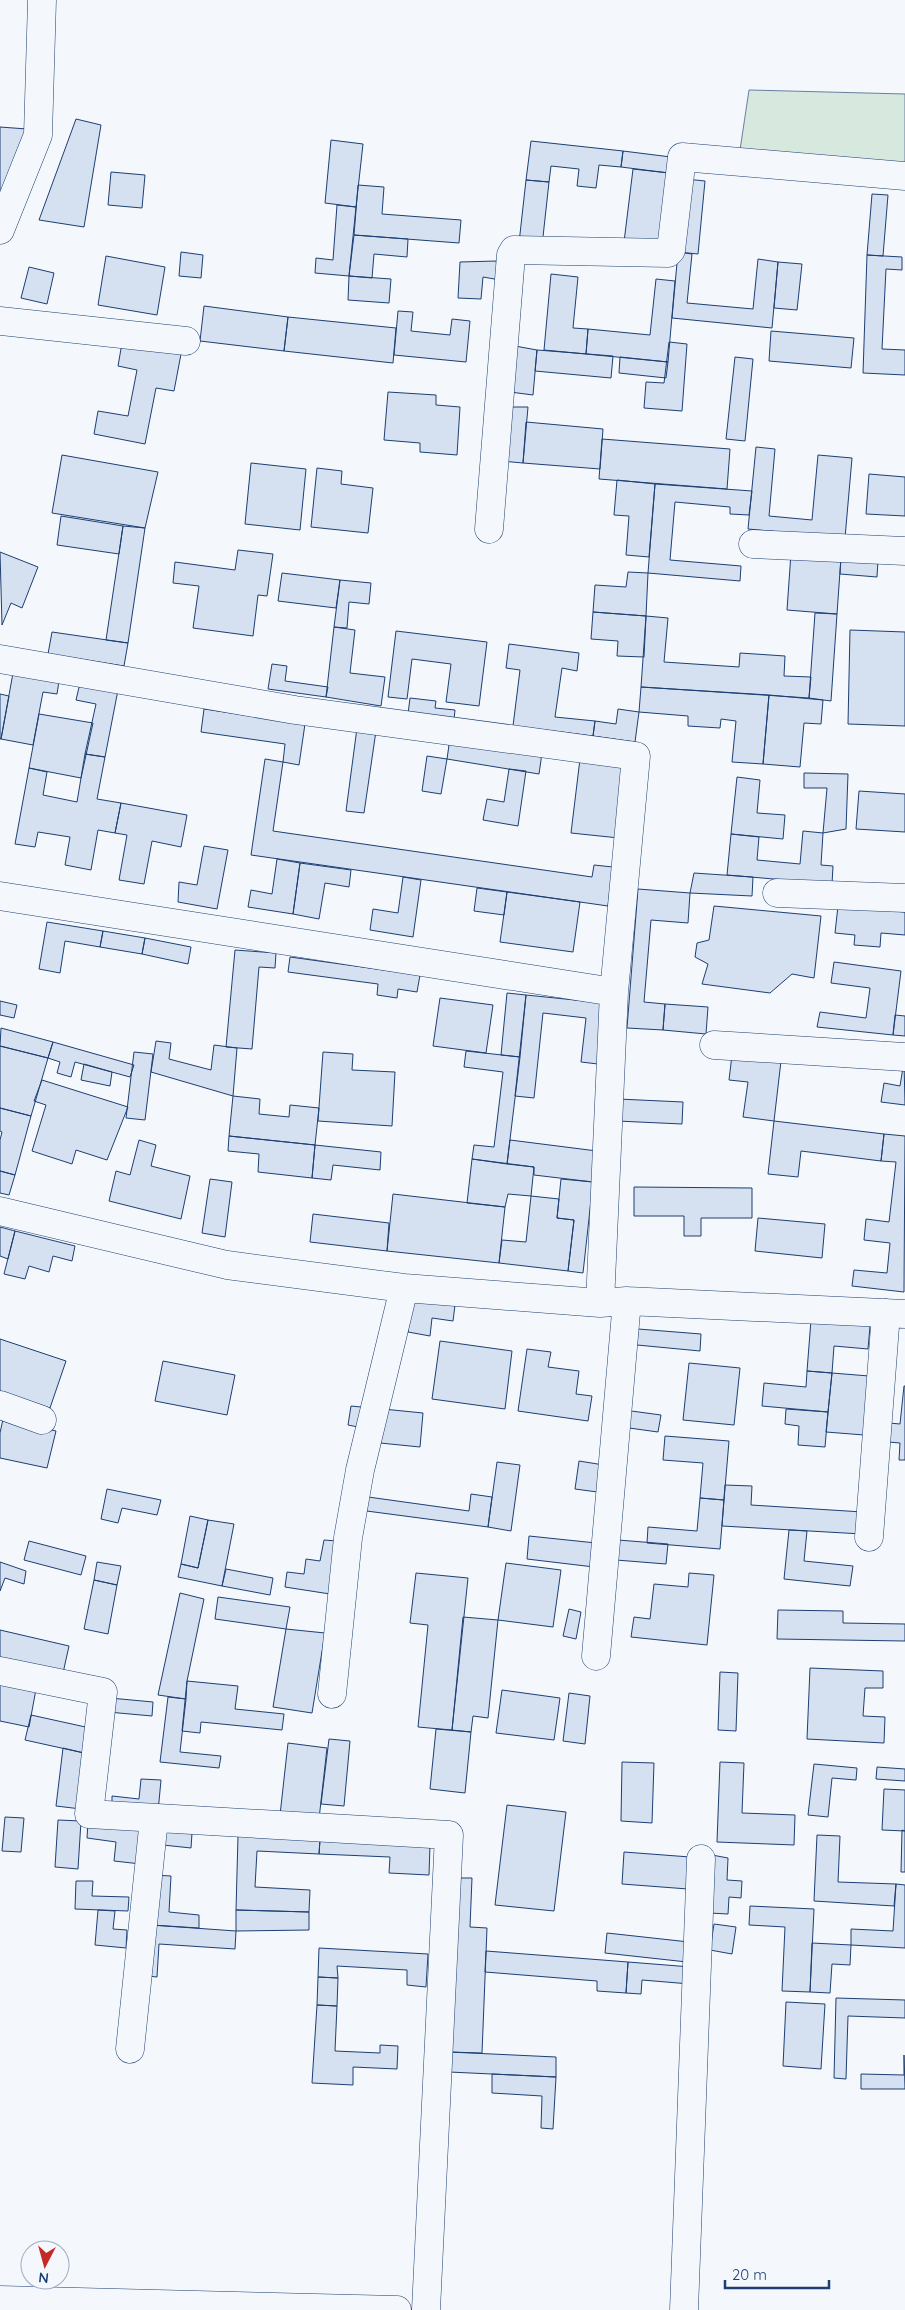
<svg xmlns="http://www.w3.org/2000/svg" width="905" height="2310" viewBox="0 0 905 2310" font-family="Quicksand,sans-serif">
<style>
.green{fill:#d7e8df;stroke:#687fa3}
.building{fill:#d5e0f0;stroke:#1d3f73}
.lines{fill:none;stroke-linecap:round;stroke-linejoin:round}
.minor-casing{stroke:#1d3f73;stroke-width:29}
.minor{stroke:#f4f7fb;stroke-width:28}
</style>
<rect width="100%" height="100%" fill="#f4f7fb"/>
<!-- green -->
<path class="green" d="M 749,90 L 905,94 L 905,166 L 740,150 Z"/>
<!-- building -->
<path class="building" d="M 76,119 L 101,125 L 84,227 L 39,220 Z
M 0,127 L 27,129 L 0,196 Z
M 331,140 L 363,144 L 356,207 L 325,203 Z
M 531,141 L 623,151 L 621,167 L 599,165 L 596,188 L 577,186 L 579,169 L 551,166 L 549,182 L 526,180 Z
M 623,151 L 671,157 L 669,173 L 621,167 Z
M 633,169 L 669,173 L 660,246 L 624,242 Z
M 111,172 L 145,175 L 142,208 L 108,205 Z
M 686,179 L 705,181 L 698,254 L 678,252 Z
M 526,180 L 549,182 L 542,246 L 519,243 Z
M 358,185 L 384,187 L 382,214 L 461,220 L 459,243 L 354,235 Z
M 872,194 L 888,195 L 883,256 L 867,255 Z
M 337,205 L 356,207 L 349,276 L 315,273 L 316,258 L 333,260 Z
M 354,235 L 408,239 L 407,257 L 374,254 L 372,278 L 349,276 Z
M 181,252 L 203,255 L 201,278 L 179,276 Z
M 678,252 L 692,254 L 687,303 L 753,309 L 758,259 L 778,262 L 772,328 L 672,318 Z
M 867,255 L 902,257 L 902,270 L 886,269 L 882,349 L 905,350 L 905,375 L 863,373 Z
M 106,256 L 165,267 L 157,315 L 98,305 Z
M 496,261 L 500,280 L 483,277 L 481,299 L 458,298 L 460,262 Z
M 778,262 L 802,264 L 797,310 L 774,308 Z
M 29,267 L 54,273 L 47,304 L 21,298 Z
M 551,274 L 578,277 L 573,328 L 588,329 L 586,354 L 544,350 Z
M 349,276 L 391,279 L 389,303 L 348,300 Z
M 656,279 L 675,281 L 668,362 L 586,354 L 588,329 L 650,335 Z
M 204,306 L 288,317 L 284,351 L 200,341 Z
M 398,311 L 413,312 L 411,331 L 450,335 L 452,319 L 470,321 L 466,362 L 394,355 Z
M 288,317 L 396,328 L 393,363 L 284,351 Z
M 771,331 L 854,338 L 851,368 L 769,361 Z
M 669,342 L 687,344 L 682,411 L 644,408 L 646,382 L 664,383 Z
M 122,343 L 181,354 L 174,391 L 156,388 L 145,444 L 94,434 L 98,411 L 128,416 L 137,370 L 118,366 Z
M 515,346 L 537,350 L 533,395 L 510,392 Z
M 537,350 L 613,356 L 611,378 L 535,371 Z
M 620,357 L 668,362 L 666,378 L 619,373 Z
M 735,357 L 753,359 L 745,441 L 726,439 Z
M 388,392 L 436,395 L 436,405 L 460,407 L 457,455 L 420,452 L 420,443 L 384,440 Z
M 505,407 L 528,407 L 523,463 L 501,461 Z
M 526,422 L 603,429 L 600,469 L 523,463 Z
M 602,439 L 730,449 L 727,489 L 599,479 Z
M 756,447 L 775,449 L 769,516 L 812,520 L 818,455 L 852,458 L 845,538 L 748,529 Z
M 62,455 L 158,472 L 145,528 L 52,513 Z
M 251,463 L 306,469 L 300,530 L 245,524 Z
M 317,468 L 342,471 L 341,484 L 373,488 L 368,533 L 311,527 Z
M 869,474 L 905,477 L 905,516 L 866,514 Z
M 617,480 L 655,484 L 649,557 L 626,555 L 629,516 L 614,515 Z
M 655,484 L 752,491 L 749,515 L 730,514 L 730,507 L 675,502 L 670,560 L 741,566 L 740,581 L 648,573 Z
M 61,516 L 123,526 L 119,554 L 57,545 Z
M 123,526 L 145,528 L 128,643 L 106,640 Z
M 238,550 L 273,554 L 267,596 L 258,595 L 253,636 L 193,628 L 199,586 L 173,583 L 175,562 L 235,570 Z
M 0,552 L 38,567 L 22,608 L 11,603 L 2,625 Z
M 791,553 L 841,557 L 837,614 L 787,610 Z
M 841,557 L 878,560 L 877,577 L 840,574 Z
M 628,572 L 648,573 L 646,616 L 593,612 L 595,585 L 626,587 Z
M 282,573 L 340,580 L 336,608 L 278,601 Z
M 340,580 L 371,583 L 369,604 L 349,602 L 347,628 L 334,627 Z
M 593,612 L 646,616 L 644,657 L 617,656 L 618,641 L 591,639 Z
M 815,613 L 837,614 L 831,701 L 809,698 Z
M 646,616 L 668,618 L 664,662 L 739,667 L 740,653 L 785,656 L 784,676 L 811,677 L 809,698 L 641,687 Z
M 334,627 L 355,630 L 350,673 L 385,677 L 381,706 L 326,697 Z
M 850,630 L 905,632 L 905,726 L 848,724 Z
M 396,631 L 487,642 L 479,706 L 446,702 L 451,664 L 412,659 L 407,699 L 388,697 Z
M 52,632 L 128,643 L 124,666 L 48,654 Z
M 509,644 L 579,653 L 577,671 L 562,668 L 555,717 L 595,721 L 593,736 L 513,726 L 520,670 L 506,668 Z
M 272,664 L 287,666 L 285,681 L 328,687 L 326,697 L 268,689 Z
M 13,673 L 59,681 L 57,694 L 43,692 L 33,745 L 1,739 Z
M 80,683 L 118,690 L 105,757 L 85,754 L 96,704 L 76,700 Z
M 641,687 L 769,695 L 763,764 L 732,762 L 736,721 L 721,719 L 720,728 L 688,726 L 688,716 L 639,712 Z
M 0,694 L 9,696 L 1,739 L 0,739 Z
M 769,695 L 823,700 L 821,724 L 804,723 L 800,767 L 763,764 Z
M 410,698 L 436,701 L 435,708 L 455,710 L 454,720 L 408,714 Z
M 204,709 L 305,724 L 299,765 L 283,762 L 285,744 L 201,732 Z
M 618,709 L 639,712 L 635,742 L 593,736 L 595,721 L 616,724 Z
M 39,714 L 93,723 L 81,778 L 29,768 Z
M 357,728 L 376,731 L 364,813 L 346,811 Z
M 450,738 L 542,753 L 539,774 L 447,759 Z
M 85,754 L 105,757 L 97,799 L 121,803 L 115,833 L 98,830 L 91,870 L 65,865 L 70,837 L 38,832 L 35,847 L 15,844 L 29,768 L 47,772 L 43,795 L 77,802 Z
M 427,756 L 447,759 L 441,794 L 422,791 Z
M 265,759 L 283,762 L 273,831 L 592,877 L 594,865 L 613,867 L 608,906 L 251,855 Z
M 580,759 L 627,764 L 619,838 L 571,833 Z
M 509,769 L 526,771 L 518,826 L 483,820 L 487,799 L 504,802 Z
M 804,773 L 848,774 L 846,829 L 823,833 L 827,788 L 804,788 Z
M 737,777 L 760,780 L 757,813 L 785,815 L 783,839 L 731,834 Z
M 859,791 L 905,794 L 905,832 L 856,829 Z
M 121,803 L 187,815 L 181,847 L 152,841 L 144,884 L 119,880 L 127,835 L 115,833 Z
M 803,831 L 823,833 L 821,865 L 833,866 L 832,884 L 727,875 L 731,834 L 759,837 L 757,860 L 800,864 Z
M 204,846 L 228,850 L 217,909 L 178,902 L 179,882 L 197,885 Z
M 277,859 L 300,863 L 293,914 L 248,907 L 251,890 L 272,894 Z
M 300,863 L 351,870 L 349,887 L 325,883 L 319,919 L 293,914 Z
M 694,873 L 753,877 L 752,896 L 690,893 Z
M 403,877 L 421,880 L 413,937 L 370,930 L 373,909 L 398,913 Z
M 477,888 L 507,892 L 504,915 L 474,911 Z
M 638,889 L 690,893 L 688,923 L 651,920 L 644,1002 L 665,1004 L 663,1030 L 627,1028 Z
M 507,892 L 580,902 L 573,952 L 500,942 Z
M 714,906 L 821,916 L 814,978 L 792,974 L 770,993 L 702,984 L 708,964 L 695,957 L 697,943 L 709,940 Z
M 838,906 L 905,912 L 905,935 L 881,933 L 880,947 L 854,945 L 855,935 L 835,933 Z
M 47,922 L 103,931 L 100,947 L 65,941 L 60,973 L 39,969 Z
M 103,931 L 145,938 L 142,954 L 100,947 Z
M 145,938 L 191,947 L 188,964 L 142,954 Z
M 235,950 L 276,953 L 275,968 L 259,967 L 252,1049 L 226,1047 Z
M 290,957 L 420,975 L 417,992 L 398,989 L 397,998 L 377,995 L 378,984 L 288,972 Z
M 834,962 L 901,971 L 893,1035 L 817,1027 L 820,1012 L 866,1018 L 870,988 L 831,983 Z
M 507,993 L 526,995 L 520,1057 L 501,1055 Z
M 526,995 L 604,1003 L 598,1064 L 581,1062 L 586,1018 L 543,1013 L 534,1098 L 515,1096 Z
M 440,998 L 493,1005 L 486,1053 L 433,1046 Z
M 0,1001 L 17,1005 L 14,1018 L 0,1015 Z
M 665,1004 L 708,1007 L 706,1034 L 663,1030 Z
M 895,1015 L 905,1016 L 905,1036 L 893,1035 Z
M 1,1028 L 53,1042 L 48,1058 L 0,1046 Z
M 156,1041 L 171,1043 L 169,1059 L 211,1070 L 214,1045 L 237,1048 L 233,1096 L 151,1072 Z
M 53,1042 L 134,1065 L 130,1077 L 75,1062 L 71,1077 L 57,1073 L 60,1062 L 48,1058 Z
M 0,1046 L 48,1058 L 31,1116 L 0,1108 Z
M 466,1051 L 520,1057 L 507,1164 L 472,1159 L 474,1145 L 494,1147 L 503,1072 L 464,1067 Z
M 134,1052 L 153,1054 L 145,1120 L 126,1118 Z
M 323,1052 L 353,1054 L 352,1070 L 395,1072 L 392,1126 L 318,1121 Z
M 732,1055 L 781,1061 L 774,1121 L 743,1117 L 748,1082 L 729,1080 Z
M 904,1061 L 905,1105 L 881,1102 L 884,1083 L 900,1086 Z
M 84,1064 L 112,1072 L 110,1086 L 81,1080 Z
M 42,1080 L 128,1107 L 107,1160 L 76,1150 L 72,1164 L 32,1151 L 46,1105 L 34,1101 Z
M 233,1096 L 260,1099 L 259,1114 L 289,1117 L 290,1105 L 319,1108 L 315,1145 L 229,1136 Z
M 618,1099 L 683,1102 L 682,1124 L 617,1121 Z
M 0,1108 L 31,1116 L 15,1175 L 0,1171 L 0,1140 L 2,1132 L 0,1131 Z
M 774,1121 L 884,1134 L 881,1161 L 801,1151 L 798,1177 L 768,1174 Z
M 884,1134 L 905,1136 L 904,1292 L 852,1286 L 854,1270 L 887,1273 L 890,1243 L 864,1240 L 866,1219 L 889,1222 L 896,1162 L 881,1161 Z
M 229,1136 L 315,1145 L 312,1178 L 258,1172 L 259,1154 L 228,1151 Z
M 139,1140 L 156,1145 L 151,1166 L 190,1176 L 181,1219 L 109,1201 L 116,1171 L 130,1175 Z
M 510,1140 L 597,1151 L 593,1182 L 534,1175 L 534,1167 L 507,1164 Z
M 315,1145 L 381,1152 L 380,1170 L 333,1165 L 331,1180 L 312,1178 Z
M 472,1159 L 534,1167 L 531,1196 L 508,1194 L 505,1207 L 467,1203 Z
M 0,1171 L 15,1175 L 9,1195 L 0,1193 Z
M 210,1179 L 232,1182 L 225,1237 L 202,1233 Z
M 561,1179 L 593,1182 L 583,1273 L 568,1271 L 574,1220 L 557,1218 Z
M 634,1187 L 752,1188 L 752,1218 L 701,1218 L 701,1236 L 684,1236 L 684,1216 L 634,1216 Z
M 393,1194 L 505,1207 L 499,1263 L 387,1251 Z
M 531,1196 L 559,1199 L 557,1218 L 574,1220 L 568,1271 L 499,1263 L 502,1240 L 526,1242 Z
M 313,1214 L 389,1223 L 387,1251 L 310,1242 Z
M 758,1218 L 825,1224 L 822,1258 L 755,1251 Z
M 0,1227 L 15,1231 L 8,1259 L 0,1256 Z
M 15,1231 L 75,1246 L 72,1261 L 53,1256 L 49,1272 L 29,1266 L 25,1279 L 4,1274 Z
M 412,1299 L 455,1305 L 453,1321 L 432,1318 L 430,1336 L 408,1332 Z
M 811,1320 L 870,1326 L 868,1349 L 834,1346 L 832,1373 L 807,1371 Z
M 638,1329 L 701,1334 L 700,1351 L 637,1345 Z
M 0,1339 L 66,1361 L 50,1408 L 0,1391 Z
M 440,1341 L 512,1351 L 505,1409 L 432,1399 Z
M 527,1349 L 551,1352 L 548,1367 L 579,1371 L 576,1394 L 592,1396 L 588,1421 L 518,1411 Z
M 163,1361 L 235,1375 L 227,1415 L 155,1401 Z
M 689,1363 L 740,1368 L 734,1425 L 683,1420 Z
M 807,1371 L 832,1373 L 828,1412 L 762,1406 L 764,1383 L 806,1387 Z
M 832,1373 L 869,1376 L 864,1435 L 826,1432 Z
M 904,1386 L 905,1386 L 905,1460 L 899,1460 L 900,1443 L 888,1442 L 889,1423 L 900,1424 Z
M 351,1406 L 361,1407 L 358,1427 L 348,1425 Z
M 383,1409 L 423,1413 L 420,1447 L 380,1443 Z
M 786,1409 L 828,1412 L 825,1447 L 798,1445 L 799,1426 L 785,1424 Z
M 624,1410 L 661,1415 L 658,1432 L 622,1427 Z
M 3,1419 L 56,1431 L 47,1468 L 0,1458 L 0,1433 Z
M 665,1436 L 729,1441 L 724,1500 L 700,1498 L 703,1463 L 663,1460 Z
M 579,1461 L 610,1466 L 605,1493 L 575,1489 Z
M 497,1462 L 520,1465 L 511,1531 L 488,1527 Z
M 725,1485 L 752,1486 L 751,1505 L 863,1512 L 862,1534 L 722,1526 Z
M 107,1489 L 161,1500 L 157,1515 L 122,1508 L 118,1523 L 101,1519 Z
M 471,1494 L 492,1497 L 488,1527 L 359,1510 L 361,1496 L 469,1511 Z
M 700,1498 L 724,1500 L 720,1549 L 647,1543 L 648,1527 L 697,1531 Z
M 190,1516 L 208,1520 L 198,1568 L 181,1564 Z
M 208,1520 L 234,1524 L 222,1586 L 178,1577 L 181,1564 L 198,1568 Z
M 789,1530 L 807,1531 L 804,1561 L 853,1566 L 850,1586 L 784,1579 Z
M 529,1536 L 596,1543 L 594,1567 L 527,1559 Z
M 324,1540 L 337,1541 L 330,1594 L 285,1587 L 287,1572 L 304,1574 L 306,1559 L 320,1561 Z
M 618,1540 L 668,1544 L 666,1564 L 616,1560 Z
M 29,1541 L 86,1556 L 81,1575 L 24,1560 Z
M 0,1562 L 26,1571 L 24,1584 L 5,1578 L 0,1591 Z
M 97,1562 L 121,1566 L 117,1585 L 94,1580 Z
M 506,1563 L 561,1570 L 553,1627 L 498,1620 Z
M 226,1569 L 273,1578 L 270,1595 L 222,1586 Z
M 416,1573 L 468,1578 L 452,1730 L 418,1727 L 428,1625 L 410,1623 Z
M 689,1573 L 714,1575 L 707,1645 L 631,1637 L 634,1617 L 650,1619 L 654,1584 L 688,1587 Z
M 94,1580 L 117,1585 L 108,1634 L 84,1629 Z
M 180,1593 L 204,1599 L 187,1681 L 186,1699 L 158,1695 Z
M 218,1597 L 290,1607 L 286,1629 L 215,1619 Z
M 569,1609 L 581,1612 L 576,1639 L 563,1636 Z
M 778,1610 L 843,1611 L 843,1623 L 905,1624 L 905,1641 L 777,1639 Z
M 463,1617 L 498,1620 L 488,1718 L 473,1716 L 471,1732 L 452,1730 Z
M 286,1629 L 325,1633 L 312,1713 L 273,1707 Z
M 0,1630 L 69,1646 L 63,1673 L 0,1660 Z
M 810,1668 L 883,1671 L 883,1688 L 865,1688 L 863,1716 L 885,1717 L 884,1743 L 807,1739 Z
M 720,1672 L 738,1673 L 736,1731 L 718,1730 Z
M 0,1676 L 37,1684 L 29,1727 L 0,1721 Z
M 187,1681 L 238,1686 L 235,1709 L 284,1714 L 282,1730 L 201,1722 L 200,1733 L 182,1731 Z
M 502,1690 L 560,1698 L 554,1740 L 496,1733 Z
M 569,1693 L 590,1696 L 585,1744 L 563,1741 Z
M 168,1697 L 186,1699 L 180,1752 L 221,1756 L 219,1768 L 160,1762 Z
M 110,1698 L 153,1702 L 152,1716 L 108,1712 Z
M 31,1715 L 90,1728 L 84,1753 L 25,1740 Z
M 436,1729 L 471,1732 L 465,1793 L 430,1789 Z
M 329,1739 L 350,1741 L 344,1806 L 321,1804 Z
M 288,1743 L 327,1748 L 319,1819 L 280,1815 Z
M 63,1748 L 84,1753 L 81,1809 L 56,1806 Z
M 622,1762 L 654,1763 L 652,1823 L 621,1821 Z
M 720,1762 L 744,1763 L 742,1813 L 795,1815 L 794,1845 L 717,1842 Z
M 814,1764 L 857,1768 L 856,1780 L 832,1778 L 828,1817 L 808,1815 Z
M 877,1767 L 905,1769 L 905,1781 L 876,1779 Z
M 141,1779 L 161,1780 L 158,1812 L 112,1807 L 112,1796 L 139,1799 Z
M 884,1789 L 905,1790 L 905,1831 L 882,1830 Z
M 507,1805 L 566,1812 L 554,1911 L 495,1905 Z
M 5,1817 L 24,1818 L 21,1852 L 2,1851 Z
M 58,1820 L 81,1821 L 78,1869 L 55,1867 Z
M 88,1822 L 145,1829 L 141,1864 L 114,1861 L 116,1842 L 87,1838 Z
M 165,1830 L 192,1833 L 191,1848 L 163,1845 Z
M 902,1830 L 905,1831 L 905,1872 L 901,1872 Z
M 817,1835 L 840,1836 L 838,1882 L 896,1884 L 894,1906 L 814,1901 Z
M 238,1836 L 320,1840 L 319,1854 L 257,1851 L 255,1887 L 310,1890 L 309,1912 L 236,1910 Z
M 320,1840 L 430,1845 L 429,1875 L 389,1873 L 390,1857 L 319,1854 Z
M 624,1852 L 690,1857 L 688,1889 L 622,1884 Z
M 712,1855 L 728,1858 L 727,1880 L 742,1881 L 741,1898 L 729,1897 L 728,1914 L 709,1913 Z
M 154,1875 L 171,1876 L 169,1912 L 199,1915 L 199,1928 L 151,1925 Z
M 457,1878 L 472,1878 L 470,1927 L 487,1928 L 482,2053 L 449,2052 Z
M 76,1881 L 93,1881 L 92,1896 L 129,1897 L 128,1911 L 75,1909 Z
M 896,1884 L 905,1885 L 905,1948 L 851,1945 L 851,1929 L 893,1931 Z
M 750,1906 L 814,1909 L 810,1992 L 782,1991 L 785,1927 L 749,1925 Z
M 98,1910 L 115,1911 L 113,1929 L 127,1930 L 126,1948 L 95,1945 Z
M 236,1910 L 309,1912 L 309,1930 L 236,1931 Z
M 714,1924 L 736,1927 L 732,1954 L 710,1950 Z
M 151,1925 L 236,1931 L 235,1949 L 159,1944 L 157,1977 L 147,1976 Z
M 607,1933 L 689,1942 L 687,1962 L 605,1953 Z
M 812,1943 L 851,1945 L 850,1965 L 832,1964 L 830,1993 L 810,1992 Z
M 319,1948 L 428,1954 L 426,1987 L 407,1985 L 407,1970 L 337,1966 L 338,1978 L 318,1977 Z
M 486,1951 L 628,1962 L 626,1993 L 597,1991 L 597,1981 L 485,1972 Z
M 628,1962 L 691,1967 L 690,1984 L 642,1980 L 641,1994 L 626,1993 Z
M 318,1977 L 338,1978 L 337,2006 L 317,2005 Z
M 836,1998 L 905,2000 L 905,2018 L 848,2016 L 846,2079 L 834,2078 Z
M 786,2002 L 825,2004 L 821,2069 L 783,2066 Z
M 317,2005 L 337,2006 L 335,2051 L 380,2053 L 380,2045 L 398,2046 L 397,2069 L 353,2067 L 353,2085 L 312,2083 Z
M 449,2052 L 556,2057 L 556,2077 L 449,2072 Z
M 904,2055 L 905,2089 L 861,2089 L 861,2074 L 904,2075 Z
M 492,2074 L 556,2077 L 553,2129 L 541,2128 L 542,2096 L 492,2093 Z"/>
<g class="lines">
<defs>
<path id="minor" d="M 0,230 L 38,135 L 42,0
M 0,321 L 186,341
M 489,529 L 511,255 L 514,250 L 668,253 L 671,250 L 682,157 L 905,176
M 753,544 L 905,551
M 0,659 L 295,710 L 636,756 L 614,992 L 600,1303
M 777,893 L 905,898
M 0,896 L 614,992
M 714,1045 L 905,1057
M 0,1211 L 227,1265 L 404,1288 L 600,1303 L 627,1301 L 905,1314
M 0,1405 L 42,1420
M 869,1537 L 886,1313
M 596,1656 L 627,1301
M 0,1671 L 103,1692 L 89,1814 L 449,1835 L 426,2310
M 332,1694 L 348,1538 L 360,1470 L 404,1288
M 130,2049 L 154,1819
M 0,2300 L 397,2310
M 684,2310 L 701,1859"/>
</defs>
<!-- minor casing -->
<use href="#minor" class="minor-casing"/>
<!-- minor -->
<use href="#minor" class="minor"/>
</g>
<!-- north arrow -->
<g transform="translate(45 2265) rotate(186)"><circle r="24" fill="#f4f7fb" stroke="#9eadc5"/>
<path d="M0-4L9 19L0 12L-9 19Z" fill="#c62828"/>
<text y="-8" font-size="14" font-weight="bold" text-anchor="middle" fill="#1d3f73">N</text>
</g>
<!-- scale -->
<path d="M725 2280v8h104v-8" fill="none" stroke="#1d3f73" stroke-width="2.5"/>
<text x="732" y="2280" font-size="15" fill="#1d3f73" stroke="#f4f7fb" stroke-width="4" paint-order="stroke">20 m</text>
</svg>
